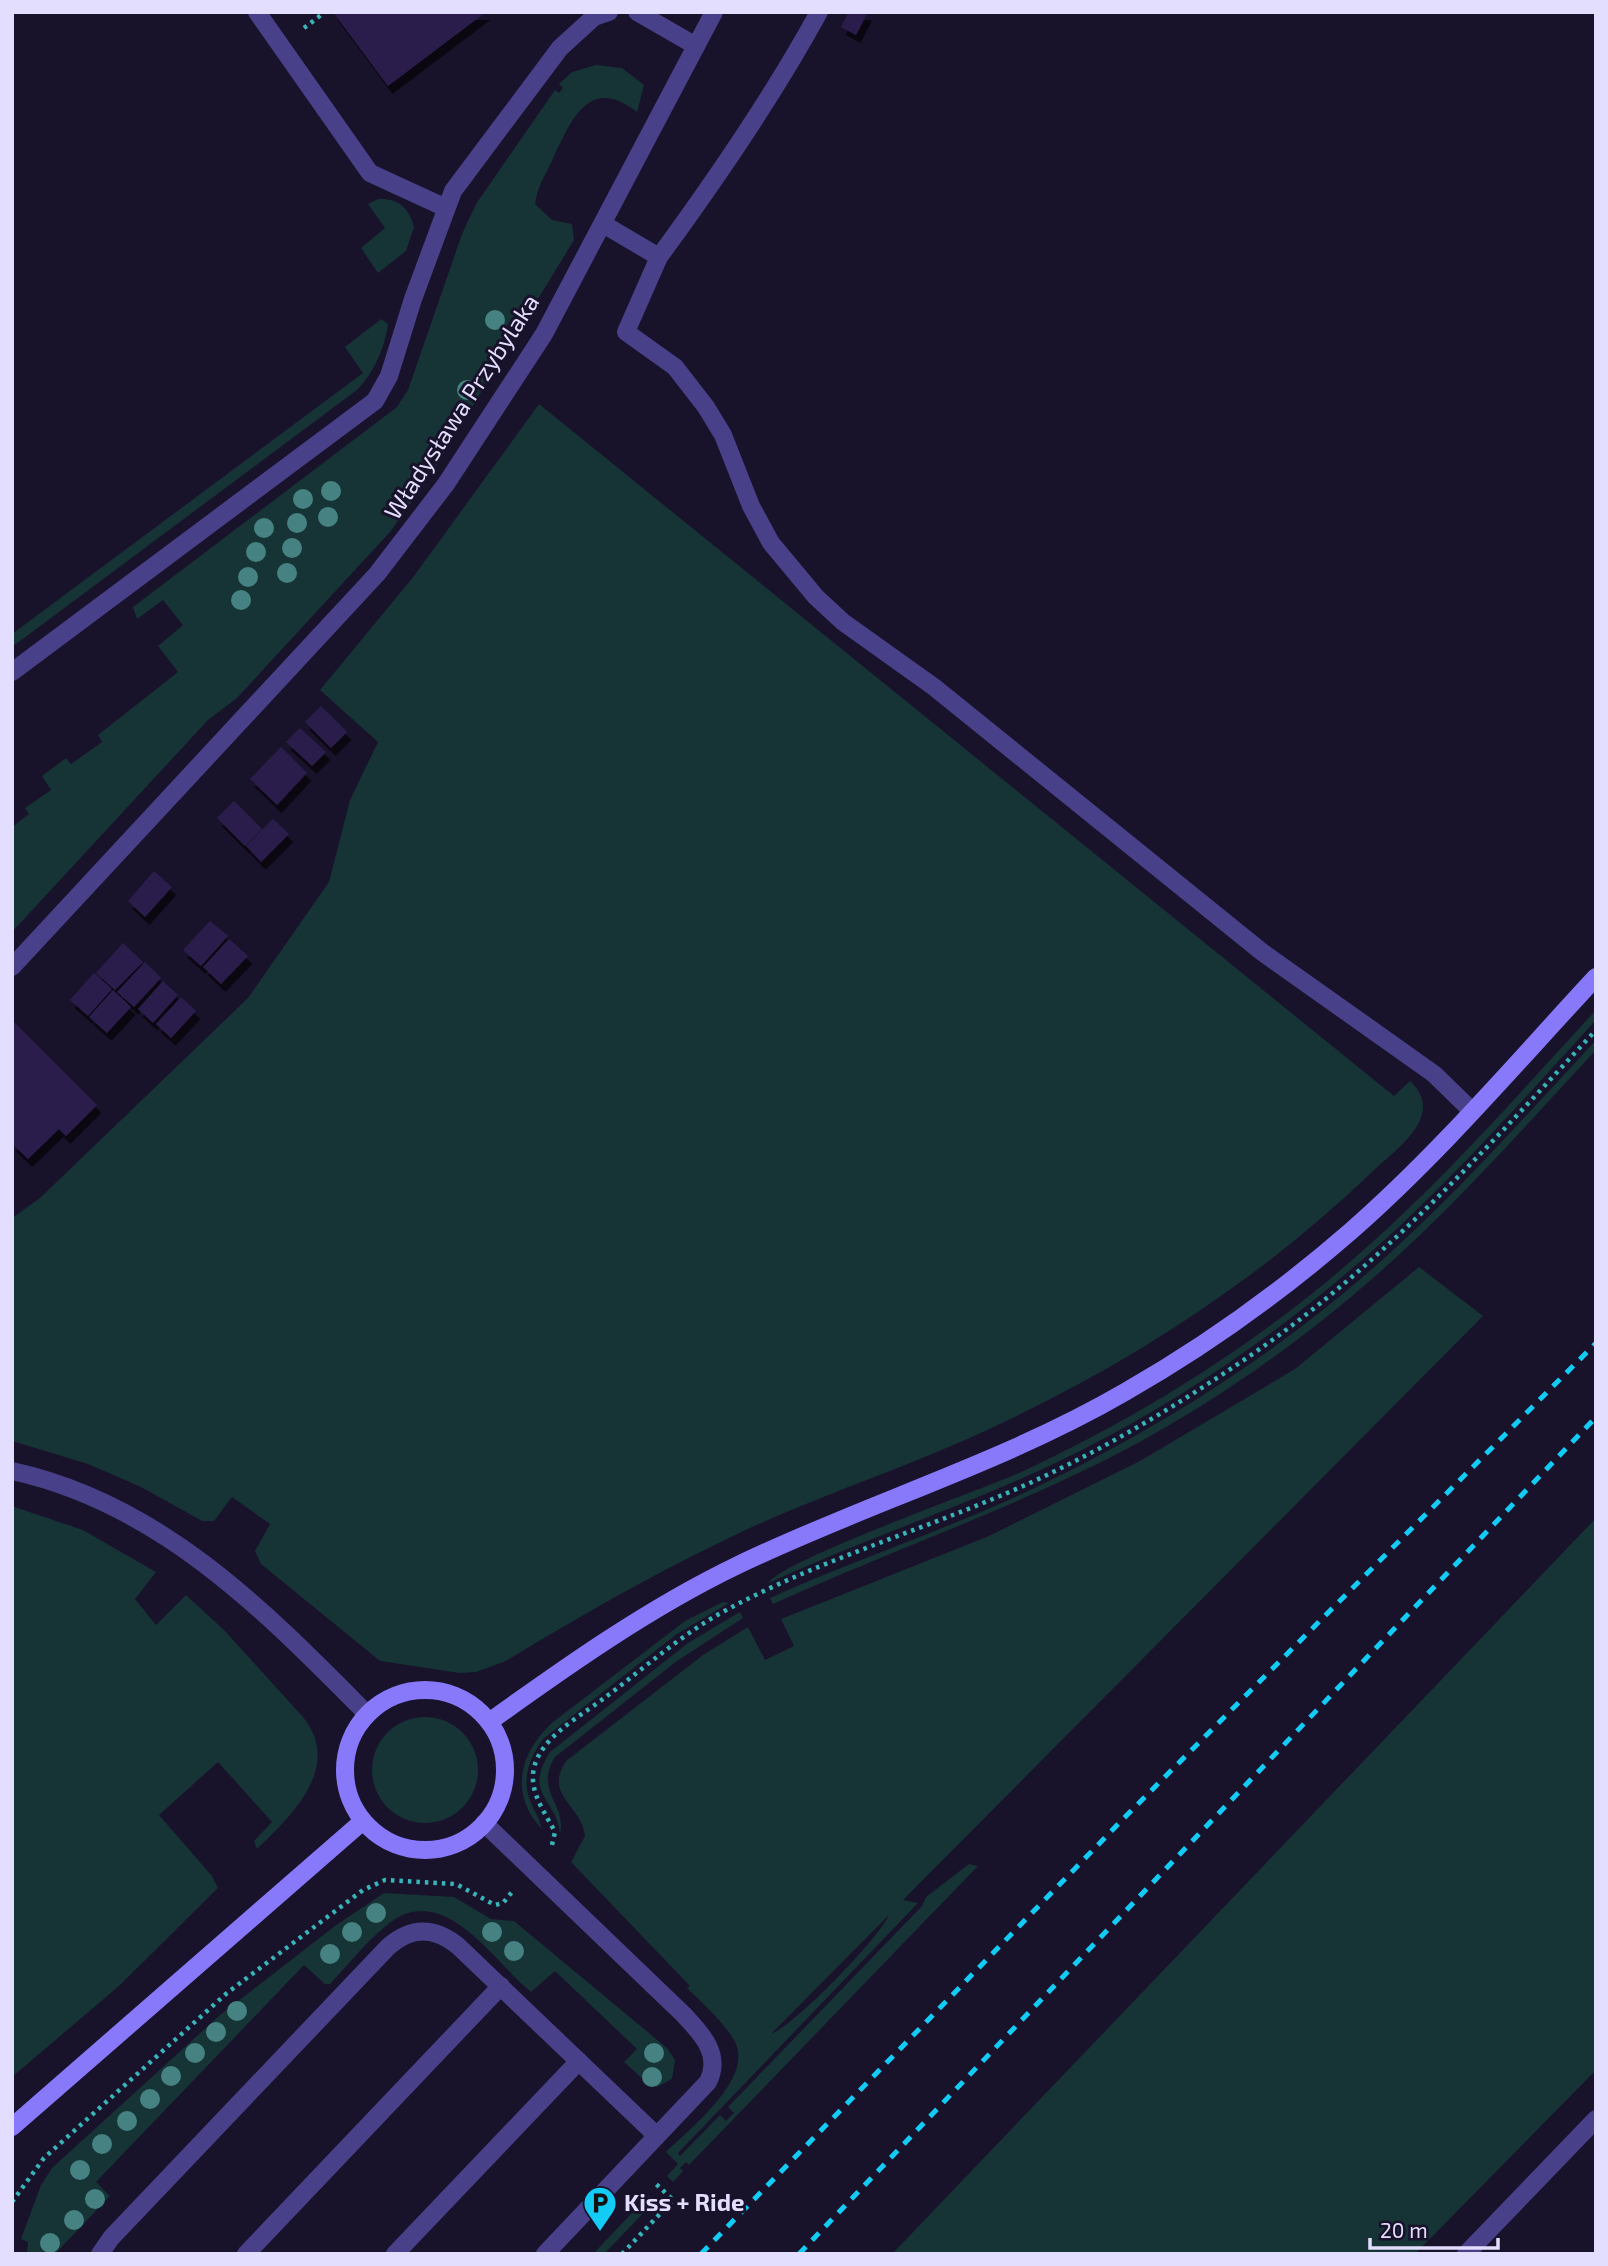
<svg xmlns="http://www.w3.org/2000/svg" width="1608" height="2266" viewBox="0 0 1608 2266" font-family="'Exo 2',sans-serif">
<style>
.green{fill:#163335;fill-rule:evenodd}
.building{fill:#2c1f4b;filter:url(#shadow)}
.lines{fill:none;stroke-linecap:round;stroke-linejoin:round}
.path{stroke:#36b6b9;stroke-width:4.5;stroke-dasharray:3.5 5;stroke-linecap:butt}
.lane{stroke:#484088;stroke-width:18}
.street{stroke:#484088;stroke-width:18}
.secondary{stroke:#8779fa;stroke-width:18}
.rail{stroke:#12ccf6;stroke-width:5;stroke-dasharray:10 9;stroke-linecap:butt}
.tree{fill:#468282}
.labels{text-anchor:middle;stroke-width:6;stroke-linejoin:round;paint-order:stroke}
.street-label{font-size:24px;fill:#e4defe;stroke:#19122b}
.poi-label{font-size:24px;font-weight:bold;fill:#e4defe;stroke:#19122b;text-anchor:start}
</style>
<defs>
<filter id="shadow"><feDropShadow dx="4.5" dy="8" stdDeviation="0" flood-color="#0009"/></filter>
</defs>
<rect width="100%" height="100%" fill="#19122b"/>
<!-- green -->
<path class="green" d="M 596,65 L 622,68 L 644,85 L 637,112 C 591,76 573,116 555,154 C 548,171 537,186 535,204 L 552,220 L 572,224 L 574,240 L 425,484 L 390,532 L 237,698 L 208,720 L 12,932 L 12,827 L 29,814 L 25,808 L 51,790 L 42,776 L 66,758 L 71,764 L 102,742 L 98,735 L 178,672 L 158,646 L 183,625 L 163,600 L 137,619 L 133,607 L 397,407 L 408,390 L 462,234 L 476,204 L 555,90 L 559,93 L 563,88 L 559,84 L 572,72 Z
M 378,199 C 399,198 409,208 414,227 L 406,251 L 378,273 L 361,248 L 385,228 L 368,204 Z
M 381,319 L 388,324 C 385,347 374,373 357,390 L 12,647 L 12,634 L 363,373 L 345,347 Z
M 539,404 L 1394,1096 L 1410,1081 C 1447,1116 1396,1149 1371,1173 C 1253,1286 1114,1374 965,1440 C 886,1475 804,1501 727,1539 C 651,1575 577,1618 506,1661 L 476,1672 L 460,1673 L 380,1661 L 261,1564 L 255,1551 L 270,1524 L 232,1497 L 214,1521 L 202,1521 L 141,1487 L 88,1464 L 12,1441 L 12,1218 L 40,1198 L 248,998 L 329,882 L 350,800 L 378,742 L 320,690 L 414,576 Z
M 1596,1010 L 1596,1020 C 1533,1089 1471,1159 1403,1223 C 1307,1313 1198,1391 1080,1451 C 979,1502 872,1535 769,1583 C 778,1562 983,1489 1019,1473 C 1145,1415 1265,1339 1368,1246 C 1450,1173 1522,1090 1596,1010 Z
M 1596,1040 L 1596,1050 C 1538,1112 1482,1176 1421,1234 C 1337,1315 1239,1388 1136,1444 C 1019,1507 894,1549 773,1604 L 770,1598 C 863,1556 961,1525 1053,1479 C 1175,1419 1290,1344 1390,1253 C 1463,1187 1529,1112 1596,1040 Z
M 1419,1267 L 1483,1316 L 903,1900 L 918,1903 L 678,2153 L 680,2156 L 720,2115 L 726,2121 L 734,2113 L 728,2107 L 922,1906 L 926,1897 L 969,1864 L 978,1866 L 689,2165 L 686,2162 L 680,2168 L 683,2171 L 673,2182 L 667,2176 L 678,2164 L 666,2152 C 690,2128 756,2077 734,2040 C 722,2020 703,2004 687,1988 L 690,1986 L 571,1862 L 585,1836 C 582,1805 543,1796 566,1761 L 703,1655 L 748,1627 L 765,1660 L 794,1646 L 781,1619 L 989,1536 L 1140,1461 L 1295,1369 ZM 889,1915 C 879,1938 794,2026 771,2034 Z
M 12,1506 L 83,1530 L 156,1572 L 135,1599 L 156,1625 L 186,1595 L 224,1630 L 303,1717 C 343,1767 292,1815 257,1849 L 254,1841 L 272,1822 L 218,1762 L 159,1815 L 212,1876 L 218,1888 L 119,1986 L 12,2077 Z
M 1596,1518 L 1596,2070 L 1415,2254 L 892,2254 Z
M 723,1602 L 729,1603 L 677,1634 L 543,1739 C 529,1759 521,1779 531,1803 C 534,1811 541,1820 541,1828 C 509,1793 520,1752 553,1722 L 685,1621 Z
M 740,1612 L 743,1618 L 677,1661 L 555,1757 C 534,1790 567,1805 560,1833 C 556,1798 523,1795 550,1752 L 688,1643 Z
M372 1770a53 53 0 1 1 106 0a53 53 0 1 1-106 0Z
M 384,1893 L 454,1897 L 491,1919 L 514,1921 L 667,2048 L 675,2060 L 672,2079 L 657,2087 L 647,2083 L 624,2062 L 637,2049 L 555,1971 L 531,1992 C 494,1962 445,1882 391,1922 C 368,1939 350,1963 330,1984 L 325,1984 L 304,1965 L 96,2182 L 110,2196 L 55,2254 L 27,2254 L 28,2242 L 21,2239 L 41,2185 L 52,2168 L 220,2015 L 335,1926 Z
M 649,2195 L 655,2201 L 604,2254 L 593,2254 Z"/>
<!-- building -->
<path class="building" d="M 333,12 L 486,12 L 388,86 Z
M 849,12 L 868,12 L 856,35 L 841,27 Z
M 321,706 L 347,732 L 331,748 L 305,722 Z
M 300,728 L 326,752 L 312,766 L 286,742 Z
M 281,747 L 307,773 L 277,805 L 250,779 Z
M 234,801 L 262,829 L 245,846 L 217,818 Z
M 273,819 L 289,834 L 261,862 L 246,846 Z
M 154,871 L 172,887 L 145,917 L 128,901 Z
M 210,921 L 228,936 L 201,966 L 183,950 Z
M 229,939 L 248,956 L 221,984 L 203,967 Z
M 123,943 L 143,962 L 115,990 L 96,973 Z
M 145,962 L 161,978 L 134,1007 L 117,992 Z
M 94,973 L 112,989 L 88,1016 L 70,1000 Z
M 163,981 L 178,995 L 153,1023 L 138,1009 Z
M 113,990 L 131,1007 L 107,1033 L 89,1017 Z
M 181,997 L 196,1011 L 171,1038 L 156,1024 Z
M 12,1020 L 97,1105 L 66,1136 L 59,1129 L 28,1159 L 12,1144 Z"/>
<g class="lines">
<!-- path -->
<path class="path" d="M 304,28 L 325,12
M 552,1845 L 555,1832 C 542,1807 523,1784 539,1755 C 553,1730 585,1713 607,1696 C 644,1668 679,1637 719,1614 C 818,1559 929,1529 1032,1482 C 1110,1446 1183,1402 1254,1353 C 1384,1263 1489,1146 1596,1030
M 12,2202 L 44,2158 L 227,1993 L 363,1890 L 385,1880 L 456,1884 L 495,1905 L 503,1903 L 512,1892
M 622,2254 L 673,2200 L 654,2182"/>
<!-- lane -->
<path class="lane" d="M 257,12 L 370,173 L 446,208
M 637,12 L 696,46
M 603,224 L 659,257 C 717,178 772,98 819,12
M 659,257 L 626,332 L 675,367 L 706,407 L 723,435 L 751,506 L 771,543 L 816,597 L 843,622 L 934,687 L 1262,952 L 1434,1074 L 1472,1111
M 12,672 L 375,401 L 389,376 L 413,299 L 453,191 L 560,48 L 594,17 L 609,12
M 484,1823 L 683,2014 C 701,2033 722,2054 708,2082 L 545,2254
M 100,2254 L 111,2238 L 388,1947 C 412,1926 434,1927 458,1946 L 657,2136
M 246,2254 L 501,1986
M 395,2254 L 579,2061"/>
<!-- street -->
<path class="street" d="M 12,967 L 377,574 L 446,484 L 544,334 L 714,12
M 12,1471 C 160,1503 265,1611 367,1714
M 1466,2254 L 1596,2119"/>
<!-- secondary -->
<path class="secondary" d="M345 1770a80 80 0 1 1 160 0a80 80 0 1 1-160 0Z
M 489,1722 C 567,1666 649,1608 736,1566 C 864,1504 1001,1464 1125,1392 C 1206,1346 1282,1291 1351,1231 C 1440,1153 1516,1063 1596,977
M 12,2127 L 363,1821"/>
<!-- rail -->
<path class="rail" d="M 701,2254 L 1126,1816 L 1596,1343
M 799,2254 L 1596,1417"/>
</g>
<!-- trees -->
<g class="tree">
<circle cx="495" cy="320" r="10"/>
<circle cx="467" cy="390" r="10"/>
<circle cx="331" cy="491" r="10"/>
<circle cx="303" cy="499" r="10"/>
<circle cx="328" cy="517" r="10"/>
<circle cx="297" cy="523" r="10"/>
<circle cx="264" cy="528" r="10"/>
<circle cx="292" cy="548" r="10"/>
<circle cx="256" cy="552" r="10"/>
<circle cx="287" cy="573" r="10"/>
<circle cx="248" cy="577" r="10"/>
<circle cx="241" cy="600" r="10"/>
<circle cx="376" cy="1913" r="10"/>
<circle cx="352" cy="1932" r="10"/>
<circle cx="492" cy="1932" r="10"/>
<circle cx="514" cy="1951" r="10"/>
<circle cx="330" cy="1954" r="10"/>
<circle cx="237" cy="2011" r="10"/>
<circle cx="216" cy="2032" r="10"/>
<circle cx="195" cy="2053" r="10"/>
<circle cx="654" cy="2053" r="10"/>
<circle cx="171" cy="2076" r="10"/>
<circle cx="652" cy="2077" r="10"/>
<circle cx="150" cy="2099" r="10"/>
<circle cx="127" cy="2121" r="10"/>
<circle cx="102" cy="2144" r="10"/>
<circle cx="80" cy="2170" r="10"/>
<circle cx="95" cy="2199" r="10"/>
<circle cx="74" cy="2220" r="10"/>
<circle cx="50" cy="2243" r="10"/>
</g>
<!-- icons -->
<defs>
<symbol id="parking-pin" viewBox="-11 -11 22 30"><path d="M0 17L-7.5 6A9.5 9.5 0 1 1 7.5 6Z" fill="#12ccf6" stroke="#19122b"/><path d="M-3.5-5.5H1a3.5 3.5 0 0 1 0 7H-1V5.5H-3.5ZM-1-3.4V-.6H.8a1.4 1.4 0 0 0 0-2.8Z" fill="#111"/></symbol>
</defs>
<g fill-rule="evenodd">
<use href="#parking-pin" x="581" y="2184" width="38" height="52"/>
</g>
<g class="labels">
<!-- street labels -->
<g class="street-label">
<text transform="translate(462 407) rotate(-57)" y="8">Władysława Przybylaka</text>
</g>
<!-- poi labels -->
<g class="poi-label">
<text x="624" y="2211">Kiss + Ride</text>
</g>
</g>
<!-- border -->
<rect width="1608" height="2266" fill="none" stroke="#e4defe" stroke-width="28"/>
<!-- scale -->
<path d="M1370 2238v10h128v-10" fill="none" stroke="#e4defe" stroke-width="3.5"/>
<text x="1380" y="2238" font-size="21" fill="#e4defe" stroke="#19122b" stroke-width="5" paint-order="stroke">20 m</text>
</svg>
